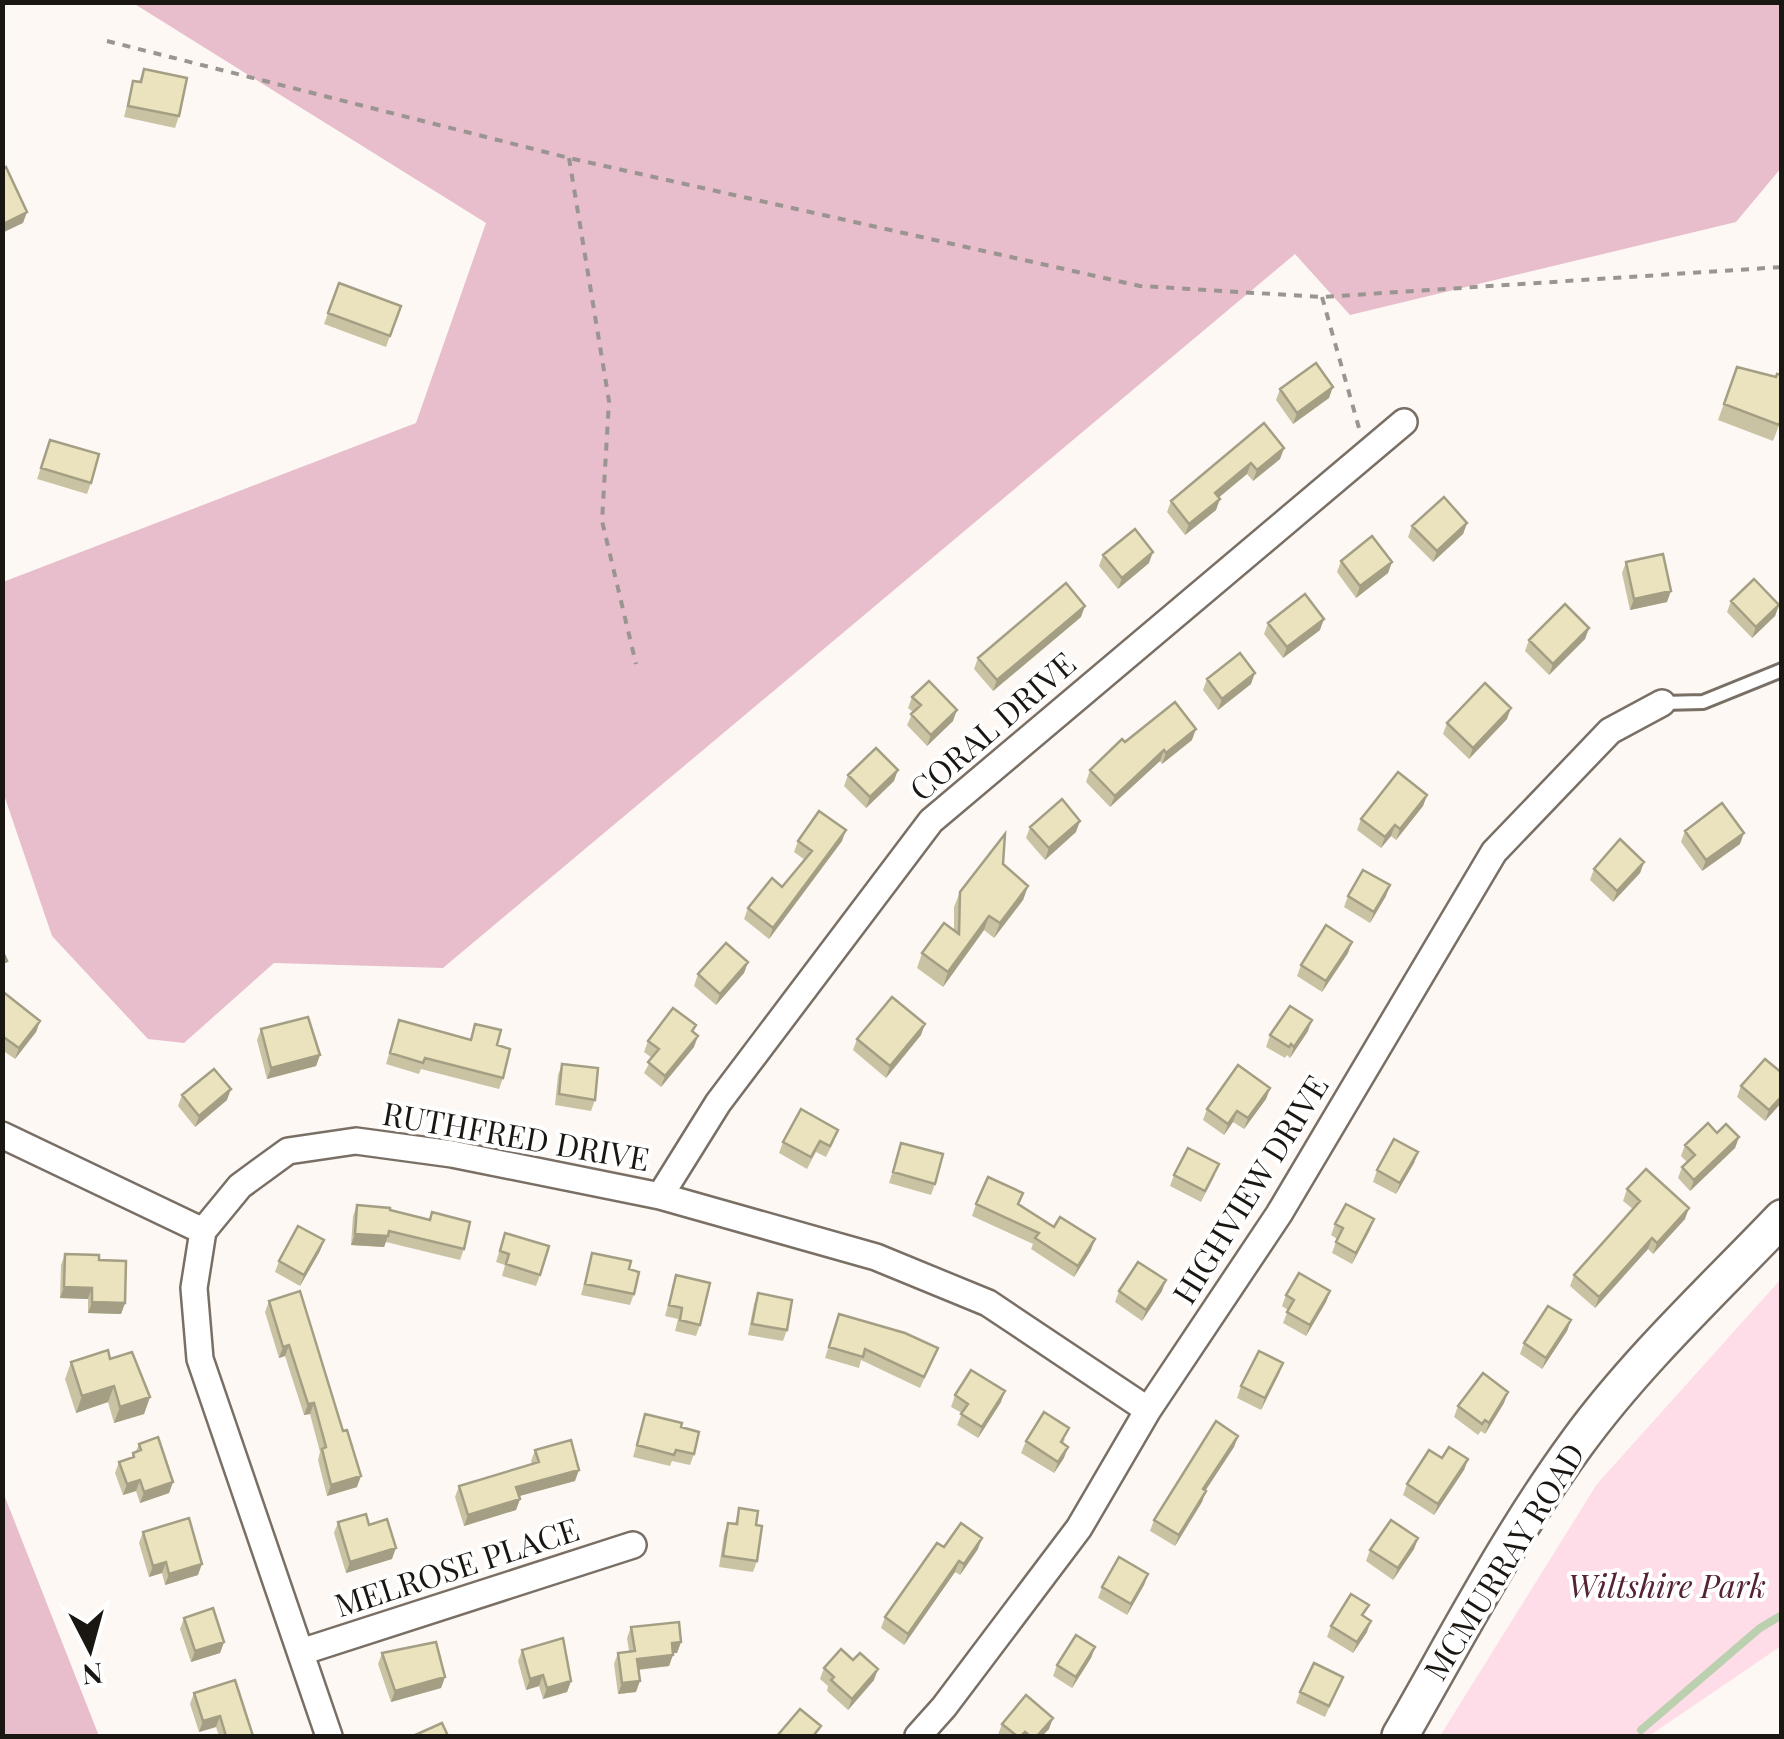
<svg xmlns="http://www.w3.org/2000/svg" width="1784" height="1739" viewBox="0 0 1784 1739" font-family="'Playfair Display',serif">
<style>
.green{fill:#fedde8}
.forest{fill:#e8becc}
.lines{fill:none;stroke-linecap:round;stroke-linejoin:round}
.stream{stroke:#bbd0af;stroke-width:8}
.lane-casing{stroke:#7a6f65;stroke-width:18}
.street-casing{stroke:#7a6f65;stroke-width:30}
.secondary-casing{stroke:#7a6f65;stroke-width:40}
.path{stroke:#9a9591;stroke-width:4;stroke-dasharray:8 8;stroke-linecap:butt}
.lane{stroke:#fff;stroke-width:12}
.street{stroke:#fff;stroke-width:25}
.secondary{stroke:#fff;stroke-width:35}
.wall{fill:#c9c3a3}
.shaded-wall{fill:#a49f84}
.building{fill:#eae3bd;stroke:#a49f84;stroke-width:2.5}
.labels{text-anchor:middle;stroke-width:8;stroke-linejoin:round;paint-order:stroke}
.street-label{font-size:32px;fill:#1a1612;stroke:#fff}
.park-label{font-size:32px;font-style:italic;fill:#552237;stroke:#fff}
</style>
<rect width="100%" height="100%" fill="#fdf8f4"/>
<!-- green -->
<path class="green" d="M 1781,1279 L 1781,1646 L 1649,1736 L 1440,1736 L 1597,1484 Z"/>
<!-- forest -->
<path class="forest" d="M 133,3 L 1781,3 L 1781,168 L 1736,222 L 1350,315 L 1295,254 L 443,968 L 274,963 L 184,1043 L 148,1039 L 52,936 L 3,792 L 3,582 L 416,423 L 486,223 Z
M 3,1492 L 99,1736 L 3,1736 Z"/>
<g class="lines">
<!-- stream -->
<path class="stream" d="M 1641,1730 L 1760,1628 L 1782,1615"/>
<defs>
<path id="lane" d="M 1662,703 L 1703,702 L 1782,670"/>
<path id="street" d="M 2,1135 L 203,1231
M 660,1196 L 718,1103 L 931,821 L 1404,422
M 301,1652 L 633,1545
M 329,1736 L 200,1359 L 194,1288 L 203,1231 L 240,1186 L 288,1151 L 356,1141 L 452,1154 L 660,1196 L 876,1257 L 988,1303 L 1148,1410
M 918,1736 L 944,1707 L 1079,1528 L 1148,1410 L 1279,1214 L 1494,852 L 1610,731 L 1662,703"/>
<path id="secondary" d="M 1400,1736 C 1457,1637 1509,1536 1577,1443 C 1636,1362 1712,1291 1782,1218"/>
</defs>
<!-- lane casing -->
<use href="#lane" class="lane-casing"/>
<!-- street casing -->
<use href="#street" class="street-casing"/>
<!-- secondary casing -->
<use href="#secondary" class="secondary-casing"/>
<!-- path -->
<path class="path" d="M 107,41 L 569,158 L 1140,286 L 1322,297 L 1782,267
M 569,158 L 609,401 L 602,521 L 636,664
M 1322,297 L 1359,428"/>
<!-- lane -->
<use href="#lane" class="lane"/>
<!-- street -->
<use href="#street" class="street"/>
<!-- secondary -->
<use href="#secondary" class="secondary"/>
</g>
<!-- wall -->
<path class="wall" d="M 144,69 L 179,116 L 175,128 L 124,117 L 133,81 L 139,82 Z
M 339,283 L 401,306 L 386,347 L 324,324 Z
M 1737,367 L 1776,377 L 1782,418 L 1773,441 L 1718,420 Z
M 1280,389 L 1329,398 L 1293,424 L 1276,400 Z
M 50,440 L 91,483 L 87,494 L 37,479 Z
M 1284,448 L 1280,459 L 1253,481 L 1247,474 L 1219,497 L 1216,510 L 1185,535 L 1167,512 L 1171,501 Z
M 1467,523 L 1463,534 L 1433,562 L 1408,537 L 1412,526 Z
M 1103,555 L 1149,563 L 1118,589 L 1099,566 Z
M 1341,561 L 1392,562 L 1388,573 L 1356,598 L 1337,572 Z
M 1626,562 L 1667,602 L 1630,610 L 1622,573 Z
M 1731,601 L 1779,605 L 1775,616 L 1752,638 L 1727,612 Z
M 1081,617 L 993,691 L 974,669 L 978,658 Z
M 1268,623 L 1320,630 L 1283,658 L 1264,634 Z
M 1589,628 L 1585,639 L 1549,675 L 1525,651 L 1529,640 Z
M 1207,679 L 1251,684 L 1218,710 L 1203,690 Z
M 912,697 L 953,721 L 927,746 L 907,725 L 913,712 L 908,708 Z
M 1507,719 L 1469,759 L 1443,734 L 1447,723 Z
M 1192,740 L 1162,764 L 1160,761 L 1110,807 L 1086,782 L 1090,770 L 1125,742 Z
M 848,775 L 894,781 L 866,808 L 844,786 Z
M 1427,795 L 1423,806 L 1396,840 L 1391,836 L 1381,848 L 1357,830 L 1361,819 Z
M 1030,827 L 1076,832 L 1045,860 L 1026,838 Z
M 1685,831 L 1740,844 L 1702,871 L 1681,842 Z
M 798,841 L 842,841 L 769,939 L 744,919 L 748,908 L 782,887 L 805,860 L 794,852 Z
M 1644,862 L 1640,873 L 1613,902 L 1590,880 L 1594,869 Z
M 1003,864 L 1028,886 L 1023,900 L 994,938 L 984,930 L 943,987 L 917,968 L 922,953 L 954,930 L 954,907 L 960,892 Z
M 1348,896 L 1386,896 L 1370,923 L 1344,907 Z
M 1348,953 L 1322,992 L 1297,976 L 1301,965 Z
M 748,962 L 744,973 L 716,1005 L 694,986 L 698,974 Z
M 2,991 L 40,1021 L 36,1032 L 15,1059 L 2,1050 Z
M 399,1020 L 470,1040 L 475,1024 L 497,1045 L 503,1078 L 499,1089 L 421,1069 L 419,1074 L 386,1064 Z
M 261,1029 L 320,1055 L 316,1066 L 267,1079 L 257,1040 Z
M 1308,1031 L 1290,1058 L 1287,1055 L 1285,1058 L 1266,1047 L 1270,1035 Z
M 694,1032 L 694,1047 L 661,1087 L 644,1073 L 652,1058 L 644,1052 L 648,1041 Z
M 921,1035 L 886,1078 L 853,1050 L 857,1039 Z
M 562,1064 L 595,1100 L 591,1111 L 555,1105 L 558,1075 Z
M 1782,1073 L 1782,1102 L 1765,1121 L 1737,1097 L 1741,1086 Z
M 1270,1088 L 1266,1099 L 1244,1129 L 1233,1122 L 1224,1135 L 1203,1120 L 1207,1109 Z
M 182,1095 L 227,1100 L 195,1127 L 178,1106 Z
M 1717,1133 L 1739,1137 L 1735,1148 L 1690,1191 L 1678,1178 L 1682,1167 L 1687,1162 L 1681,1156 L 1685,1145 Z
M 834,1141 L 826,1157 L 816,1152 L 807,1169 L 779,1153 L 783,1142 Z
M 901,1143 L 935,1184 L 931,1195 L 889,1183 Z
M 1418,1152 L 1414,1163 L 1396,1194 L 1373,1182 L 1377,1170 Z
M 1174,1175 L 1215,1175 L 1201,1202 L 1170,1186 Z
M 1627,1189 L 1685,1219 L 1653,1254 L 1648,1249 L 1595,1308 L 1570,1286 L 1574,1275 L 1633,1209 L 1623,1201 Z
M 976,1204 L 1019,1204 L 1091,1250 L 1074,1277 L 1031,1249 L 1033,1244 L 972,1216 Z
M 357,1205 L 390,1210 L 429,1220 L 432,1212 L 464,1249 L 460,1260 L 386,1242 L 384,1247 L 351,1245 L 353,1216 Z
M 1374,1219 L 1352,1264 L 1332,1253 L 1337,1239 L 1331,1235 L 1335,1224 Z
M 505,1233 L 540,1275 L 536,1286 L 502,1276 L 505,1265 L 496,1262 Z
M 324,1240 L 320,1251 L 300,1286 L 275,1272 L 279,1261 Z
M 592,1253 L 629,1269 L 634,1294 L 630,1305 L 581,1295 Z
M 65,1254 L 99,1260 L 125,1303 L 121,1314 L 88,1313 L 88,1299 L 60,1298 L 61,1265 Z
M 676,1275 L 700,1325 L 696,1336 L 675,1331 L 678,1319 L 665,1316 Z
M 1119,1291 L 1162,1291 L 1142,1321 L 1115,1302 Z
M 1330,1291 L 1326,1302 L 1306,1336 L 1283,1323 L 1288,1310 L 1282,1306 L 1286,1295 Z
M 758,1293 L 787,1330 L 783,1341 L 748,1335 L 754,1304 Z
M 269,1301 L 357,1487 L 327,1496 L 318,1460 L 320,1452 L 310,1414 L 304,1415 L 285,1356 L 279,1358 L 265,1312 Z
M 839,1314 L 938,1348 L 920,1388 L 861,1360 L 859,1368 L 825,1358 Z
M 1571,1320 L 1567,1331 L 1542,1369 L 1520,1354 L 1524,1343 Z
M 110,1359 L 150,1397 L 144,1414 L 114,1423 L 108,1402 L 76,1413 L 65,1379 L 71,1362 Z
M 1283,1363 L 1261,1410 L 1237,1398 L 1241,1386 Z
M 955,1395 L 1001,1402 L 978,1438 L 957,1425 L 962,1413 L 951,1407 Z
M 1504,1403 L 1485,1434 L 1481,1431 L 1478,1435 L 1454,1417 L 1458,1406 Z
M 645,1414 L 681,1427 L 694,1454 L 690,1465 L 672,1461 L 670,1466 L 633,1457 Z
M 1238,1436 L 1234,1447 L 1206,1490 L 1202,1502 L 1175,1546 L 1150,1531 L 1154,1520 Z
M 1065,1439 L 1063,1443 L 1064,1458 L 1054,1473 L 1021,1453 L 1026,1441 Z
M 139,1444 L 173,1482 L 169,1493 L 140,1503 L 136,1491 L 123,1495 L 115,1473 L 119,1462 L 131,1458 L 133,1453 L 136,1451 Z
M 535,1450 L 575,1481 L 519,1496 L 520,1499 L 516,1510 L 464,1526 L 455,1497 L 459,1486 L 532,1464 L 531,1461 Z
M 1442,1458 L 1468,1459 L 1464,1470 L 1434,1515 L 1403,1495 L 1407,1484 Z
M 739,1508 L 756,1525 L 757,1561 L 753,1572 L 719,1567 L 724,1534 L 728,1523 L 735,1524 Z
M 338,1522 L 369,1525 L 392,1559 L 346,1573 L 334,1533 Z
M 143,1532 L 198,1575 L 165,1585 L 162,1573 L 149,1577 L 139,1543 Z
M 1418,1538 L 1414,1549 L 1393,1580 L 1366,1561 L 1370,1550 Z
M 944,1547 L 978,1549 L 960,1575 L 955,1572 L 904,1645 L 881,1628 L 885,1617 Z
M 1148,1574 L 1144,1585 L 1127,1615 L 1098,1598 L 1102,1587 Z
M 184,1618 L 224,1642 L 220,1653 L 191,1662 L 180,1629 Z
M 1331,1626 L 1367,1632 L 1353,1653 L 1327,1637 Z
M 631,1627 L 681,1642 L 677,1653 L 673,1653 L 669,1666 L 639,1670 L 636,1692 L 618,1694 L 614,1664 L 618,1653 L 629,1651 L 627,1638 Z
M 1095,1647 L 1091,1658 L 1072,1688 L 1053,1676 L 1057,1665 Z
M 522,1650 L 571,1681 L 567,1692 L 543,1699 L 539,1686 L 526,1690 L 518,1661 Z
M 382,1653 L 445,1677 L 441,1688 L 391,1702 L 378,1664 Z
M 824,1668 L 874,1680 L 848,1710 L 827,1691 L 828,1686 L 820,1679 Z
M 1343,1677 L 1325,1717 L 1296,1703 L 1300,1692 Z
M 194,1693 L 253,1736 L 219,1736 L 216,1727 L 199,1732 L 190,1704 Z
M 1002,1724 L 1049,1729 L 1042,1736 L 999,1736 L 998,1735 Z"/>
<!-- shaded-wall -->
<path class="shaded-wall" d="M 27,212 L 23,223 L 2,233 L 3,224 Z
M 1333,387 L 1329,398 L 1293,424 L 1297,413 Z
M 1284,448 L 1280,459 L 1253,481 L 1257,470 Z
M 1251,463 L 1247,474 L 1211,504 L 1215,493 Z
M 1220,499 L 1216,510 L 1185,535 L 1189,524 Z
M 1467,523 L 1463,534 L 1433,562 L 1437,551 Z
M 1153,552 L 1149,563 L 1118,589 L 1122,578 Z
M 1392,562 L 1388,573 L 1356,598 L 1360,586 Z
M 1671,591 L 1667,602 L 1630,610 L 1634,599 Z
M 1779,605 L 1775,616 L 1752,638 L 1756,627 Z
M 1085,606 L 1081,617 L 993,691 L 997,680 Z
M 1324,619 L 1320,630 L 1283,658 L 1287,647 Z
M 1589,628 L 1585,639 L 1549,675 L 1553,664 Z
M 1255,673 L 1251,684 L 1218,710 L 1222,699 Z
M 1511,708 L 1507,719 L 1469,759 L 1473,748 Z
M 957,710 L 953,721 L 927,746 L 931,735 Z
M 1196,729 L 1192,740 L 1162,764 L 1166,753 Z
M 1164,750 L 1160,761 L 1110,807 L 1115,796 Z
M 898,770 L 894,781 L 866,808 L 870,797 Z
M 1427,795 L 1423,806 L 1396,840 L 1400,829 Z
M 1080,821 L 1076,832 L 1045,860 L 1049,848 Z
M 1395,825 L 1391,836 L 1381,848 L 1385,837 Z
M 846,830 L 842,841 L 769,939 L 773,928 Z
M 1744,833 L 1740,844 L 1702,871 L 1706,860 Z
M 1644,862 L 1640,873 L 1613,902 L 1617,891 Z
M 1390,885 L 1386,896 L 1370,923 L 1374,912 Z
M 1028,886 L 1023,900 L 994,938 L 1000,923 Z
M 989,916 L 984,930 L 943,987 L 948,972 Z
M 1352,942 L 1348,953 L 1322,992 L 1326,981 Z
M 748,962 L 744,973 L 716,1005 L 720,994 Z
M 1312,1020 L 1308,1031 L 1290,1058 L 1294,1047 Z
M 40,1021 L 36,1032 L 15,1059 L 19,1048 Z
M 925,1024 L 921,1035 L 886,1078 L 890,1066 Z
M 698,1036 L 694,1047 L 661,1087 L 665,1076 Z
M 320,1055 L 316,1066 L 267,1079 L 271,1068 Z
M 1270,1088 L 1266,1099 L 1244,1129 L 1248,1118 Z
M 231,1089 L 227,1100 L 195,1127 L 199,1116 Z
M 1782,1096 L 1782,1102 L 1765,1121 L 1769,1110 Z
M 1237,1111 L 1233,1122 L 1224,1135 L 1228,1124 Z
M 1739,1137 L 1735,1148 L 1690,1191 L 1694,1180 Z
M 1418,1152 L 1414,1163 L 1396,1194 L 1400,1183 Z
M 1689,1208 L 1685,1219 L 1653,1254 L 1657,1243 Z
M 1374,1219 L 1370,1230 L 1352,1264 L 1356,1253 Z
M 355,1234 L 388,1236 L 384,1247 L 351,1245 Z
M 1652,1238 L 1648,1249 L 1595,1308 L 1599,1297 Z
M 1095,1239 L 1091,1250 L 1074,1277 L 1078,1266 Z
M 324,1240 L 320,1251 L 300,1286 L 304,1275 Z
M 1166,1280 L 1162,1291 L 1142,1321 L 1146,1310 Z
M 64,1287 L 92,1288 L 88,1299 L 60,1298 Z
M 1330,1291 L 1326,1302 L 1306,1336 L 1310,1325 Z
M 92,1302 L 125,1303 L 121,1314 L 88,1313 Z
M 1571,1320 L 1567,1331 L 1542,1369 L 1546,1358 Z
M 289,1345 L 285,1356 L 279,1358 L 283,1347 Z
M 1283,1363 L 1279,1374 L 1261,1410 L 1265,1398 Z
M 114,1386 L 108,1402 L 76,1413 L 82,1396 Z
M 1005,1391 L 1001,1402 L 978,1438 L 982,1427 Z
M 1508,1392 L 1504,1403 L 1485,1434 L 1489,1423 Z
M 150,1397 L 144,1414 L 114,1423 L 120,1407 Z
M 314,1403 L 310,1414 L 304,1415 L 308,1404 Z
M 1238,1436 L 1234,1447 L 1199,1500 L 1203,1489 Z
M 1068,1447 L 1064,1458 L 1054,1473 L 1058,1462 Z
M 1468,1459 L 1464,1470 L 1434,1515 L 1438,1504 Z
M 579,1470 L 575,1481 L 512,1498 L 516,1487 Z
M 361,1476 L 357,1487 L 327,1496 L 331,1485 Z
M 140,1480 L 136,1491 L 123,1495 L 127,1484 Z
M 173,1482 L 169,1493 L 140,1503 L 144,1492 Z
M 1206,1491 L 1202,1502 L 1175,1546 L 1179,1535 Z
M 520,1499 L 516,1510 L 464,1526 L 468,1515 Z
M 982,1538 L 978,1549 L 960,1575 L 964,1564 Z
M 1418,1538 L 1414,1549 L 1393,1580 L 1398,1568 Z
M 396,1548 L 392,1559 L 346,1573 L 350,1562 Z
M 959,1561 L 955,1572 L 904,1645 L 908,1634 Z
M 166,1562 L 162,1573 L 149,1577 L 153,1566 Z
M 202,1564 L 198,1575 L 165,1585 L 169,1574 Z
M 1148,1574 L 1144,1585 L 1127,1615 L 1131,1604 Z
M 1371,1621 L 1367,1632 L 1353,1653 L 1357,1642 Z
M 224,1642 L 220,1653 L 191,1662 L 195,1651 Z
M 681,1642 L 677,1653 L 668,1654 L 672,1643 Z
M 1095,1647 L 1091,1658 L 1072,1688 L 1076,1677 Z
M 673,1655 L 669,1666 L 633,1670 L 637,1659 Z
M 878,1669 L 874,1680 L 848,1710 L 852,1699 Z
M 543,1675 L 539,1686 L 526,1690 L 530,1679 Z
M 445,1677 L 441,1688 L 391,1702 L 395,1691 Z
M 571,1681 L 567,1692 L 543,1699 L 547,1688 Z
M 640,1681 L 636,1692 L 618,1694 L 622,1683 Z
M 220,1716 L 216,1727 L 199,1732 L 203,1721 Z
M 1053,1718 L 1049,1729 L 1042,1736 L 1037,1736 Z"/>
<!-- building -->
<path class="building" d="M 144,69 L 187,78 L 179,116 L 128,106 L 133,81 L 141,82 Z
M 6,167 L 27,212 L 3,224 L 2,169 Z
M 339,283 L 401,306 L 390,336 L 328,313 Z
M 1316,363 L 1333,387 L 1297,413 L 1280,389 Z
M 1737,367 L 1776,377 L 1777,374 L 1782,375 L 1782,417 L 1779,425 L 1724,404 Z
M 1264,423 L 1284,448 L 1257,470 L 1251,463 L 1215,493 L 1220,499 L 1189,524 L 1171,501 Z
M 50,440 L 99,454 L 91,483 L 41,468 Z
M 1444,497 L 1467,523 L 1437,551 L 1412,526 Z
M 1135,529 L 1153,552 L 1122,578 L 1103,555 Z
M 1372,536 L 1392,562 L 1360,586 L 1341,561 Z
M 1663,554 L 1671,591 L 1634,599 L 1626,562 Z
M 1754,579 L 1779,605 L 1756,627 L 1731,601 Z
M 1066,583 L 1085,606 L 997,680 L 978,658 Z
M 1305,594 L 1324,619 L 1287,647 L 1268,623 Z
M 1565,604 L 1589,628 L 1553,664 L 1529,640 Z
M 1240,653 L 1255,673 L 1222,699 L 1207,679 Z
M 929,681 L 957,710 L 931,735 L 911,714 L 921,705 L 912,697 Z
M 1485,683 L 1511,708 L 1473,748 L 1447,723 Z
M 1175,702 L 1196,729 L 1166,753 L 1164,750 L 1115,796 L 1090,770 L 1122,739 L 1125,742 Z
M 876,748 L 898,770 L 870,797 L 848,775 Z
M 1398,772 L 1427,795 L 1400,829 L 1395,825 L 1385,837 L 1361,819 Z
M 1062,799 L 1080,821 L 1049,848 L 1030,827 Z
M 1722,803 L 1744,833 L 1706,860 L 1685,831 Z
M 819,811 L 846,830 L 773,928 L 748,908 L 772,878 L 782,887 L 812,851 L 798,841 Z
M 1005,834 L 1003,864 L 1028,886 L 1000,923 L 989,916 L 948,972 L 922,953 L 944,923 L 959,934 L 960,892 Z
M 1620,839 L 1644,862 L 1617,891 L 1594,869 Z
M 1363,870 L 1390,885 L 1374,912 L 1348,896 Z
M 1326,925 L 1352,942 L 1326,981 L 1301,965 Z
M 726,943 L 748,962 L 720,994 L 698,974 Z
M 2,950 L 7,961 L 2,963 Z
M 2,991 L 40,1021 L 19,1048 L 2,1036 Z
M 892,997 L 925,1024 L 890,1066 L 857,1039 Z
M 1290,1006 L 1312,1020 L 1294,1047 L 1291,1044 L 1289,1047 L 1270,1035 Z
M 673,1008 L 696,1025 L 692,1031 L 698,1036 L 665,1076 L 648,1062 L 659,1049 L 648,1041 Z
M 308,1017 L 320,1055 L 271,1068 L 261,1029 Z
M 399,1020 L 471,1040 L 475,1024 L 501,1030 L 497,1045 L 510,1049 L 503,1078 L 425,1058 L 423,1063 L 390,1053 Z
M 1765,1059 L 1782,1073 L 1782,1096 L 1769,1110 L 1741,1086 Z
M 562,1064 L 598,1068 L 595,1100 L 559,1094 Z
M 1238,1065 L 1270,1088 L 1248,1118 L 1237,1111 L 1228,1124 L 1207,1109 Z
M 214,1069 L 231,1089 L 199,1116 L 182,1095 Z
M 801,1109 L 838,1130 L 830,1146 L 820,1141 L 811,1157 L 783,1142 Z
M 1708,1123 L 1717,1133 L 1726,1124 L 1739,1137 L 1694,1180 L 1682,1167 L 1695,1155 L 1685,1145 Z
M 1394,1139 L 1418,1152 L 1400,1183 L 1377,1170 Z
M 901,1143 L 943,1154 L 935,1184 L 893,1172 Z
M 1188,1148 L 1219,1164 L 1205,1191 L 1174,1175 Z
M 1646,1169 L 1689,1208 L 1657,1243 L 1652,1238 L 1599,1297 L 1574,1275 L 1640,1201 L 1627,1189 Z
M 988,1177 L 1023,1193 L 1018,1204 L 1054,1227 L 1060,1217 L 1095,1239 L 1078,1266 L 1035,1238 L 1039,1233 L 976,1204 Z
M 1346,1204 L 1374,1219 L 1356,1253 L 1336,1242 L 1343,1228 L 1335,1224 Z
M 357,1205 L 390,1208 L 390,1210 L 430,1220 L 432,1212 L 470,1222 L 464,1249 L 389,1231 L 388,1236 L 355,1234 Z
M 298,1226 L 324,1240 L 304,1275 L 279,1261 Z
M 505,1233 L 549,1246 L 540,1275 L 506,1264 L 509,1254 L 500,1251 Z
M 592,1253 L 631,1261 L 629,1269 L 639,1272 L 634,1294 L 585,1284 Z
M 65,1254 L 99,1255 L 99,1260 L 126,1261 L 125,1303 L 92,1302 L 92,1288 L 64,1287 Z
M 1138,1262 L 1166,1280 L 1146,1310 L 1119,1291 Z
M 1299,1273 L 1330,1291 L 1310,1325 L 1287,1312 L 1294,1300 L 1286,1295 Z
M 676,1275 L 710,1283 L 700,1325 L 680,1320 L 682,1308 L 669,1305 Z
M 300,1291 L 343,1431 L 347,1430 L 361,1476 L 331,1485 L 322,1449 L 326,1447 L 314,1403 L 308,1404 L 289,1345 L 283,1347 L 269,1301 Z
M 758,1293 L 792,1300 L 787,1330 L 752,1324 Z
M 1548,1306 L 1571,1320 L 1546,1358 L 1524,1343 Z
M 839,1314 L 905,1333 L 938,1348 L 924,1377 L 865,1349 L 863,1357 L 829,1347 Z
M 108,1350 L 110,1359 L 132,1352 L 150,1397 L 120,1407 L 114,1386 L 82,1396 L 71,1362 Z
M 1259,1351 L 1283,1363 L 1265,1398 L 1241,1386 Z
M 971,1370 L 1005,1391 L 982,1427 L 961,1414 L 968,1404 L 955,1395 Z
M 1483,1373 L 1508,1392 L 1489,1423 L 1485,1420 L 1482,1424 L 1458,1406 Z
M 1044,1412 L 1069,1428 L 1061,1442 L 1068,1447 L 1058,1462 L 1026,1441 Z
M 645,1414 L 682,1423 L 681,1427 L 699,1432 L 694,1454 L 676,1450 L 674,1455 L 637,1445 Z
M 1216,1421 L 1238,1436 L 1203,1489 L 1206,1491 L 1179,1535 L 1154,1520 Z
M 158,1437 L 173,1482 L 144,1492 L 140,1480 L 127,1484 L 119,1462 L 134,1457 L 133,1453 L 141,1450 L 139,1444 Z
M 571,1440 L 579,1470 L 516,1487 L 520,1499 L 468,1515 L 459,1486 L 539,1462 L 535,1450 Z
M 1449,1447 L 1468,1459 L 1438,1504 L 1407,1484 L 1429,1450 L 1442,1458 Z
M 739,1508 L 758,1511 L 756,1525 L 762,1526 L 757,1561 L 723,1556 L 728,1523 L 737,1524 Z
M 366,1514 L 369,1525 L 387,1519 L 396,1548 L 350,1562 L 338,1522 Z
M 189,1518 L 202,1564 L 169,1574 L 166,1562 L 153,1566 L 143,1532 Z
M 1391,1520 L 1418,1538 L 1398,1568 L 1370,1550 Z
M 961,1523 L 982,1538 L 964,1564 L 959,1561 L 908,1634 L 885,1617 L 937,1543 L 944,1547 Z
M 1119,1557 L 1148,1574 L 1131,1604 L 1102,1587 Z
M 1351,1594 L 1369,1605 L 1362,1615 L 1371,1621 L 1357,1642 L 1331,1626 Z
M 213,1608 L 224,1642 L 195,1651 L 184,1618 Z
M 679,1622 L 681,1642 L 672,1643 L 673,1655 L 637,1659 L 640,1681 L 622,1683 L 618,1653 L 635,1651 L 631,1627 Z
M 1076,1635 L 1095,1647 L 1076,1677 L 1057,1665 Z
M 563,1638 L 571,1681 L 547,1688 L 543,1675 L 530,1679 L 522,1650 Z
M 436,1642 L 445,1677 L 395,1691 L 382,1653 Z
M 841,1649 L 853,1660 L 860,1653 L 878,1669 L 852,1699 L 831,1680 L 834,1677 L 824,1668 Z
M 1314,1663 L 1343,1677 L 1329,1706 L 1300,1692 Z
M 235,1680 L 253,1736 L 226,1736 L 220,1716 L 203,1721 L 194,1693 Z
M 1026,1695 L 1053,1718 L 1037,1736 L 1030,1736 L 1025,1732 L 1021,1736 L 1017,1736 L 1002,1724 Z
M 800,1709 L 821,1726 L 814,1735 L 815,1736 L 777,1736 Z
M 442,1723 L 448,1736 L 413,1736 Z"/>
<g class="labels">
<!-- street labels -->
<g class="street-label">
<text transform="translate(993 727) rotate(-41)" y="11">CORAL DRIVE</text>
<text transform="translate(516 1137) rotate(10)" y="11">RUTHFRED DRIVE</text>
<text transform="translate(1251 1190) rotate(-58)" y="11">HIGHVIEW DRIVE</text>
<text transform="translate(1505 1562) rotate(-58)" y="11">MCMURRAY ROAD</text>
<text transform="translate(457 1568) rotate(-18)" y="11">MELROSE PLACE</text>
</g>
<!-- park labels -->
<g class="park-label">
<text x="1667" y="1598">Wiltshire Park</text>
</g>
</g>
<!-- border -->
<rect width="1784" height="1739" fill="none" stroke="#1a1612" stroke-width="10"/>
<!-- north arrow -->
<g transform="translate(90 1649) rotate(174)" stroke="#ffffff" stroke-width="8" paint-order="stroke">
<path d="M0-8L18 38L0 25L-18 38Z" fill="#1a1612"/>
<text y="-15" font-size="28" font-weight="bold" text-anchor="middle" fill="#1a1612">N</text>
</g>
</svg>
